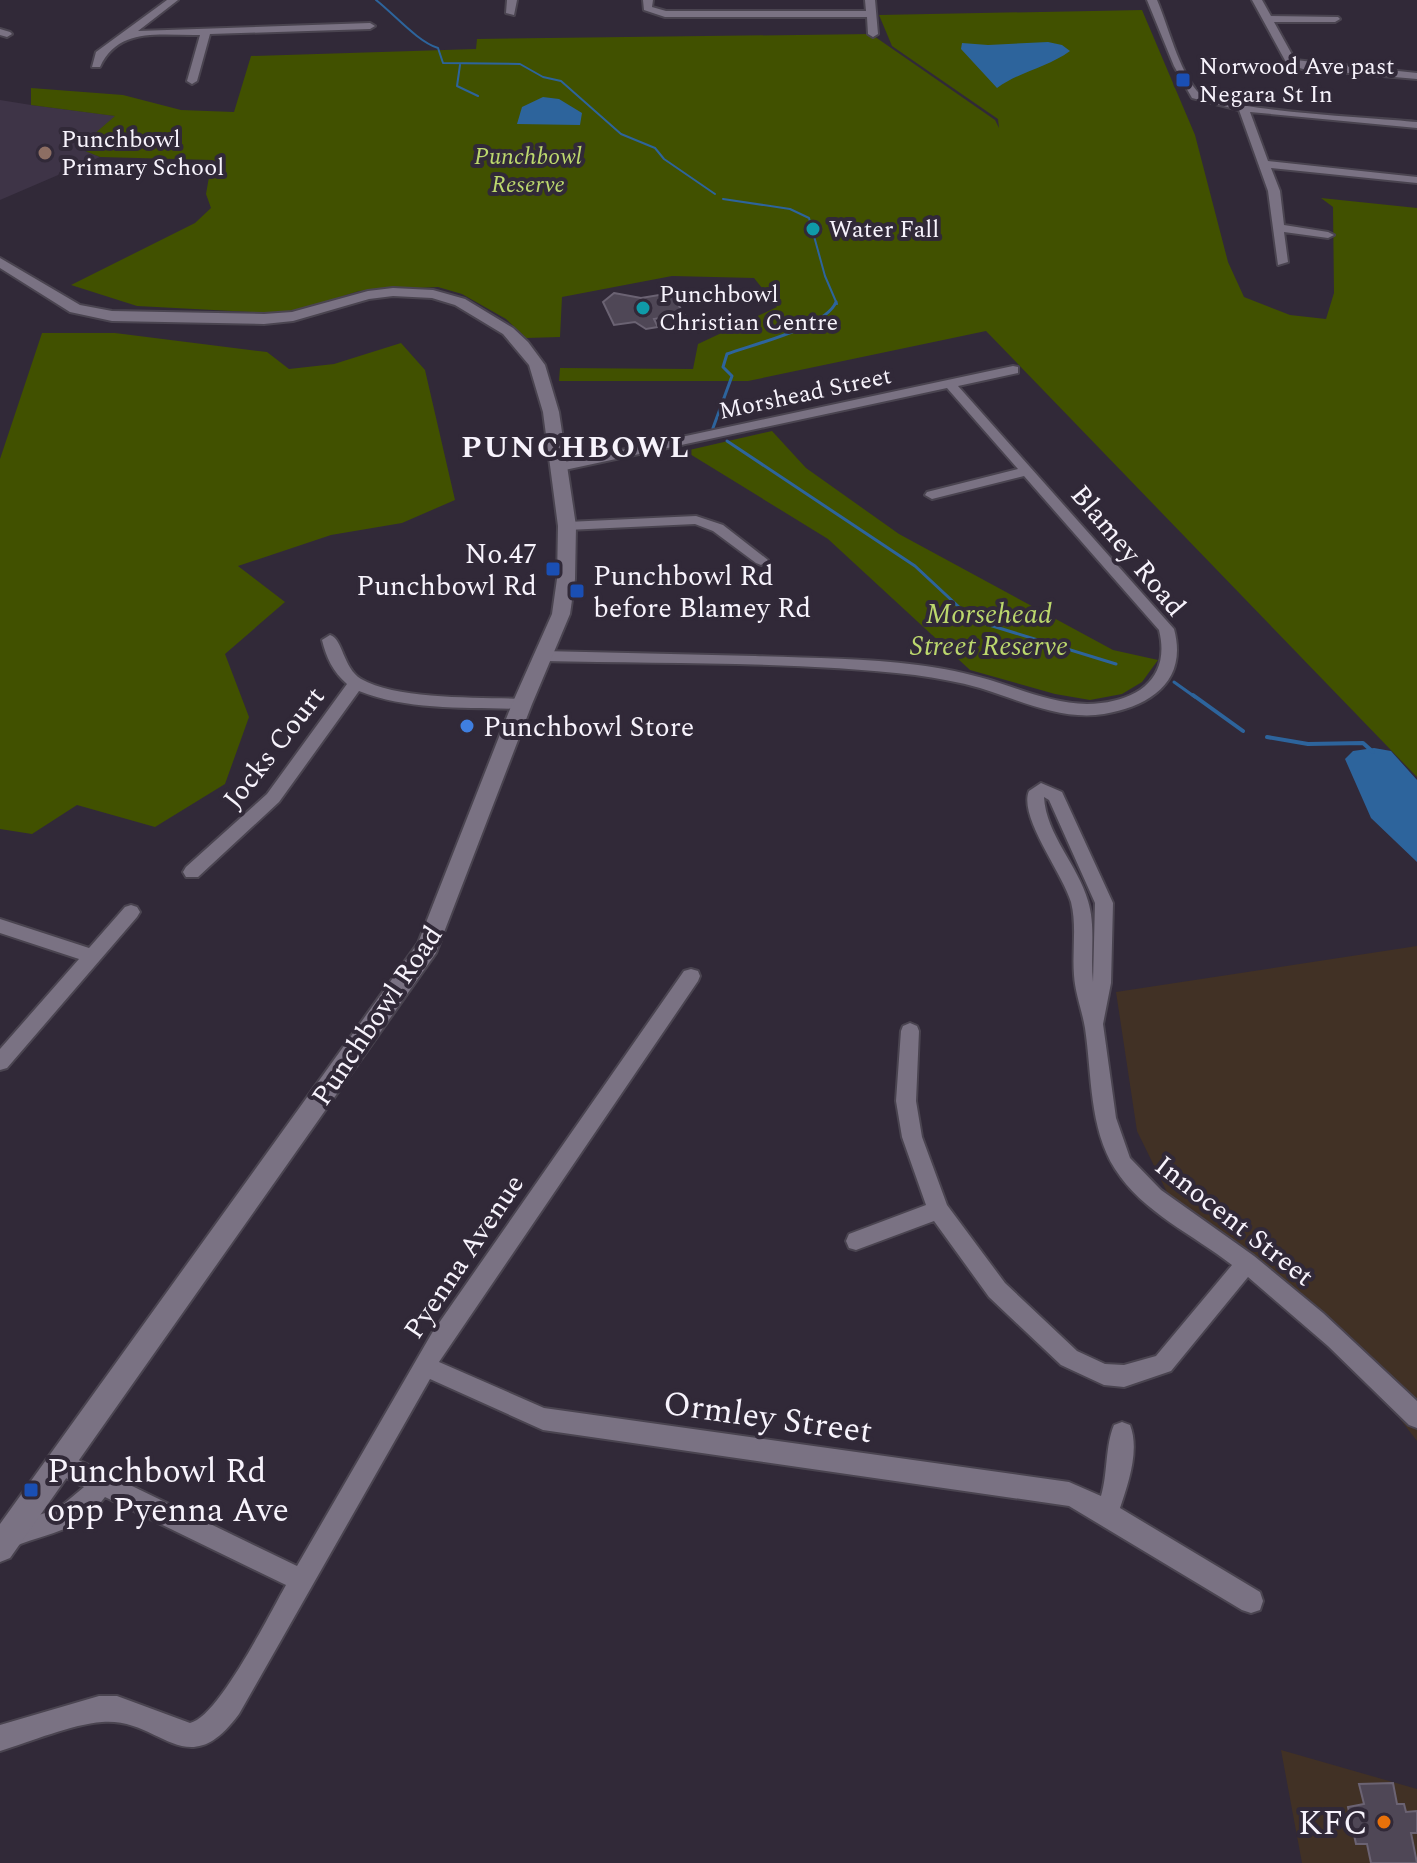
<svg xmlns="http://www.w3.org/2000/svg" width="1417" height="1863" viewBox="0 0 1417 1863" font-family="Spectral,serif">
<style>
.commercial{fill:#413125}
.built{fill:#3e3447}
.green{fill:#415100}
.water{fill:#2d649c}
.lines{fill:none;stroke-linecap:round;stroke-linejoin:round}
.stream-far2{stroke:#2d649c;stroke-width:2}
.stream-far1{stroke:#2d649c;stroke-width:3}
.stream{stroke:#2d649c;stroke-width:4}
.building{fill:#4f4756;stroke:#6b6373;stroke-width:2}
.minor-casing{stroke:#4a4450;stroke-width:4}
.tertiary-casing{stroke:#4a4450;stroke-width:4}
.minor{fill:#7a7283;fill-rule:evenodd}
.tertiary{fill:#7a7283;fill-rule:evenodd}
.transit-dot{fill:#1a4fb4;stroke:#312938;stroke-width:3}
.education-dot{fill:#8d6e63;stroke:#312938;stroke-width:3}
.culture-dot{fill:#0f9aa8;stroke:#312938;stroke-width:3}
.shop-dot{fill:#3f7fe0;stroke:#312938;stroke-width:3}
.food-dot{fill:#e8710a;stroke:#312938;stroke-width:3}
.labels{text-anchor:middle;stroke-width:8;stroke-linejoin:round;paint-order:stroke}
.far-poi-label{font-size:24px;fill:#f7f3fc;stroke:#312938;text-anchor:start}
.far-park-label{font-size:24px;font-style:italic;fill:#bcd86d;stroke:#312938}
.far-street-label{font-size:24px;fill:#f7f3fc;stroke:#312938}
.street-label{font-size:28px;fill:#f7f3fc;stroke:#312938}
.poi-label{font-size:28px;fill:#f7f3fc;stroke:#312938;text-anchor:start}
.park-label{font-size:28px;font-style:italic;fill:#bcd86d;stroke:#312938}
.far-district-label{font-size:30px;font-weight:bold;letter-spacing:2px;fill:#f7f3fc;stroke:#312938}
.near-street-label{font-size:34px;fill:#f7f3fc;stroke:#312938}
.near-poi-label{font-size:34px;fill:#f7f3fc;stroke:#312938;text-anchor:start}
</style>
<rect width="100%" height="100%" fill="#312938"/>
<!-- commercial -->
<path class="commercial" d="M 1417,946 L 1417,1441 L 1360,1367 L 1186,1231 L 1137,1131 L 1116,992 Z
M 1281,1750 L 1417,1789 L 1417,1863 L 1302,1863 Z"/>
<!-- built -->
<path class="built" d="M 0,100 L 31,105 L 116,116 L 78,148 L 100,157 L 0,200 Z"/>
<!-- green -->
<path class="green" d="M 1142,10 L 1195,135 L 1228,262 L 1244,297 L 1290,315 L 1326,319 L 1334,293 L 1333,207 L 1321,198 L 1417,208 L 1417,777 L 986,331 L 748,381 L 559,381 L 560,368 L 693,369 L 698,344 L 777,307 L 754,278 L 672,276 L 562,297 L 560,337 L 526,338 L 506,319 L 462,294 L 438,287 L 359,291 L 287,314 L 137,306 L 71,285 L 195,223 L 211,208 L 206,194 L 212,160 L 100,157 L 78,148 L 115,116 L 31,105 L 31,88 L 123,95 L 181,110 L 234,112 L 251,56 L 476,49 L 477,39 L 871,34 L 995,120 L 999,128 L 998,119 L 892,46 L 879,15 Z
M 42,333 L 115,333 L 267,352 L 289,369 L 334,364 L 401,343 L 425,370 L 455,500 L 402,523 L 331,535 L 238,566 L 285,602 L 225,654 L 249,717 L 225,784 L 155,827 L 77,805 L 32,834 L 0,829 L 0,459 Z
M 772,431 L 806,468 L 899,534 L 1113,650 L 1158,660 L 1142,682 L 1122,694 L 1090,700 L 1055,694 L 970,670 L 828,539 L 685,451 Z"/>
<!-- water -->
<path class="water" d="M 1048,42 L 1062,45 L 1070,51 C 1048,67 1019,72 997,88 L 961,49 L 962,43 L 988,45 Z
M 543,97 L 559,99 L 582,113 L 580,125 L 517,124 L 522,107 Z
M 1374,748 L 1391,751 L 1417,780 L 1417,862 L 1371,818 L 1345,759 L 1353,751 Z"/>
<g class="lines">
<!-- stream-far2 -->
<path class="stream-far2" d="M 376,0 C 395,15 418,42 438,48 L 443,63 L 520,64 L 543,77 L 561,81 L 621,134 L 655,148 L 664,159 L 715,194
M 460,65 L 457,86 L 478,96
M 723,199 L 790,209 L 809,218 L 825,276 L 837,304"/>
<!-- stream-far1 -->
<path class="stream-far1" d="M 713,428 L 732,376 L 723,367 L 727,354 C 754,344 826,327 836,302
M 727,441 L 915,566 L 960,608 L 986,624 L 1116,664
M 1174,682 L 1195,697"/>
<!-- stream -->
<path class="stream" d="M 1193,695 L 1243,731
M 1267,737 L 1308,744 L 1363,743 L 1373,752"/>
</g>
<!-- building -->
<path class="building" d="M 614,293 L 641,298 L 671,293 L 684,314 L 654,319 L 658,327 L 646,329 L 635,322 L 614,325 L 603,302 Z
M 1393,1783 L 1397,1804 L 1404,1804 L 1406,1812 L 1417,1811 L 1417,1833 L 1411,1833 L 1417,1863 L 1371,1863 L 1367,1844 L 1356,1844 L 1348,1807 L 1364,1804 L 1359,1784 Z"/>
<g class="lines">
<defs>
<path id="minor" d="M 167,0 L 178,0 L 138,31 L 370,23 L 375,26 L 370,29 L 210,34 L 197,81 L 192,84 L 187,81 L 200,35 C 161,36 119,26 100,67 L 92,67 L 96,52 Z
M 507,0 L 517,0 L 514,15 L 506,13 Z
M 643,0 L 653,0 L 652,7 L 666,11 L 866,11 L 865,0 L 875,0 L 878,34 L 873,37 L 868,34 L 867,17 L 665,17 L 644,10 Z
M 1147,0 L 1157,0 C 1168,26 1179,70 1197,91 C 1215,111 1382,118 1417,122 L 1417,128 L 1250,112 L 1268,161 L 1417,177 L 1417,183 L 1271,168 L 1280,191 L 1284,225 L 1328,232 L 1334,235 L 1328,238 L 1284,232 L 1288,262 L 1278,265 L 1268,191 L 1239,110 L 1192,98 L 1174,66 Z
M 1252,0 L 1262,0 L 1271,16 L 1338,17 L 1340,19 L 1335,22 L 1274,22 L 1295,60 L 1417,73 L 1417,79 L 1303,69 L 1287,64 Z
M 0,29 L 10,32 L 12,34 L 7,37 L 0,35 Z
M 1013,366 L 1018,367 L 1018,373 L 958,386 L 1174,629 C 1188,681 1151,706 1104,714 C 1062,721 1019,700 980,688 C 959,682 937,678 915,675 C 794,661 665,664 543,661 L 535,656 L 543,651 C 614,653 684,654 755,656 C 810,658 864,658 918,665 C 943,668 966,673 990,680 C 1026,691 1063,708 1101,703 C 1143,698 1170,674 1159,630 L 1024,476 L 932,499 L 925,495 L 927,492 L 1018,469 L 947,388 L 560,471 L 553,467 L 560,463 Z
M 696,516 L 723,525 L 768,560 L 761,565 L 756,563 L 713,531 L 695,524 L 567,530 L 560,526 L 567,522 Z
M 330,635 C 343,639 343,668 361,679 C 397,700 479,697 522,699 L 530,704 L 522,709 C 469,707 409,711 359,691 L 279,802 L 198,877 L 186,877 L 183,872 L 186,867 L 267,794 L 347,684 C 333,672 326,657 322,640 Z
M 1041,783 L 1062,792 L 1113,903 L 1111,983 L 1103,1024 L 1116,1118 L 1130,1158 L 1161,1190 L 1254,1256 L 1323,1313 L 1417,1401 L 1417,1428 L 1409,1425 L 1328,1346 L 1248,1277 L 1171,1371 L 1124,1387 L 1104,1385 L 1061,1365 L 989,1297 L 934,1221 L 856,1250 L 849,1248 L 846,1241 L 849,1234 L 926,1205 L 902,1137 L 896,1101 L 901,1031 L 903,1026 L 910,1023 L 917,1026 L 919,1031 L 916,1101 L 922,1137 L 947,1205 L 1005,1283 L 1077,1351 L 1105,1364 L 1124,1365 L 1156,1356 L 1232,1265 C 1194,1235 1142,1212 1115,1169 C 1089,1128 1092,1075 1085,1028 C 1082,1010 1075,993 1074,975 C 1072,950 1077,926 1071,902 C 1063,874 1018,816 1029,791 ZM 1044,797 L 1049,800 L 1095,903 L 1093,982 C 1090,955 1096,927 1088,901 C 1078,865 1046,835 1044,797 Z
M 131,905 L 137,907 L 140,912 L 137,917 L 7,1068 L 0,1070 L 0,1049 L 79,959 L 0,933 L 0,919 L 89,948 L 125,907 Z
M 691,969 L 698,971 L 700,976 L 698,981 L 439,1362 L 544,1408 L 1069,1482 L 1101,1496 C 1108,1473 1105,1446 1114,1425 L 1122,1422 L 1130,1425 C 1140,1450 1128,1484 1120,1508 L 1260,1592 L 1263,1601 L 1260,1610 L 1251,1613 L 1242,1610 L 1069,1506 L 543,1430 L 430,1379 L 239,1714 C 186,1786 161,1717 102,1722 C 73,1724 29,1742 0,1751 L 0,1725 L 99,1696 L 117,1696 L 190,1723 C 218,1718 270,1613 286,1585 L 105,1497 C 78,1533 51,1531 13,1547 L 5,1543 L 1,1535 L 5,1527 L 59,1508 L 84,1487 L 52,1471 L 49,1463 L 52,1455 L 60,1452 L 68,1455 L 297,1566 L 432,1333 L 684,971 Z"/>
<path id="tertiary" d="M 0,258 L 80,305 L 112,311 L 264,314 L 292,312 L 368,291 L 393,288 L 433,290 L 465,299 L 513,328 L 528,342 L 545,365 L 559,412 L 576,526 L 575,579 L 570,614 L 532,704 L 436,953 L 10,1558 L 0,1562 L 0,1524 L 418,943 L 512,704 L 552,614 L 557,579 L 558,526 L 543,412 L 529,365 L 503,334 L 455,305 L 432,298 L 393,296 L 369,299 L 293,321 L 264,324 L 112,321 L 70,312 L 0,268 Z"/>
</defs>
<!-- minor casing -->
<use href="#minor" class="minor-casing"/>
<!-- tertiary casing -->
<use href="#tertiary" class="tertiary-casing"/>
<!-- minor -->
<use href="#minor" class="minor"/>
<!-- tertiary -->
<use href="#tertiary" class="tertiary"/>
</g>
<!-- markers -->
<g class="transit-dot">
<rect x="1175" y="72" width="16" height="16" rx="4"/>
<rect x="545" y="561" width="16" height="16" rx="4"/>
<rect x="569" y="583" width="16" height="16" rx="4"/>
<rect x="23" y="1482" width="16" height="16" rx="4"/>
</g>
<circle class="education-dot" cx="45" cy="153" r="8"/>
<g class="culture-dot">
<circle cx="813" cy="229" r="8"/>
<circle cx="643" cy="308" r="8"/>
</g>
<circle class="shop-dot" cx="467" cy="726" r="8"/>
<circle class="food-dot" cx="1384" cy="1822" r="8"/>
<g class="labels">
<!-- far-poi labels -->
<g class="far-poi-label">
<text x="1199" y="74">Norwood Ave past<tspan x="1199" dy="28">Negara St In</tspan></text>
<text x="61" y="147">Punchbowl<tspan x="61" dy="28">Primary School</tspan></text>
<text x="829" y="237">Water Fall</text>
<text x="659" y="302">Punchbowl<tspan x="659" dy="28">Christian Centre</tspan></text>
</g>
<!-- far-park labels -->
<g class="far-park-label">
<text x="528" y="164">Punchbowl<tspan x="528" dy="28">Reserve</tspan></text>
</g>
<!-- far-street labels -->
<g class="far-street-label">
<text transform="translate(805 393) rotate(-12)" y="8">Morshead Street</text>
</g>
<!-- street labels -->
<g class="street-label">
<text transform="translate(1129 550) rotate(50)" y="10">Blamey Road</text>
<text transform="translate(273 747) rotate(-52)" y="10">Jocks Court</text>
<text transform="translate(376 1015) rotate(-56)" y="10">Punchbowl Road</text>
<text transform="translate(1235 1220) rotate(38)" y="10">Innocent Street</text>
<text transform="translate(463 1256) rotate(-56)" y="10">Pyenna Avenue</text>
</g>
<!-- poi labels -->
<g class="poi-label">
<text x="537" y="563" text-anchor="end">No.47<tspan x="537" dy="32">Punchbowl Rd</tspan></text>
<text x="593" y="585">Punchbowl Rd<tspan x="593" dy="32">before Blamey Rd</tspan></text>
<text x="483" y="736">Punchbowl Store</text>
</g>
<!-- park labels -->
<g class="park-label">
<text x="989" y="623">Morsehead<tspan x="989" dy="32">Street Reserve</tspan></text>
</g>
<!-- far-district labels -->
<g class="far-district-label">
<text x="576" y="457">PUNCHBOWL</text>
</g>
<!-- near-street labels -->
<g class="near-street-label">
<text transform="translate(768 1416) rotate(8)" y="12">Ormley Street</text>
</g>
<!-- near-poi labels -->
<g class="near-poi-label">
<text x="47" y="1482">Punchbowl Rd<tspan x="47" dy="39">opp Pyenna Ave</tspan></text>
<text x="1368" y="1834" text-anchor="end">KFC</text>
</g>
</g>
</svg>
